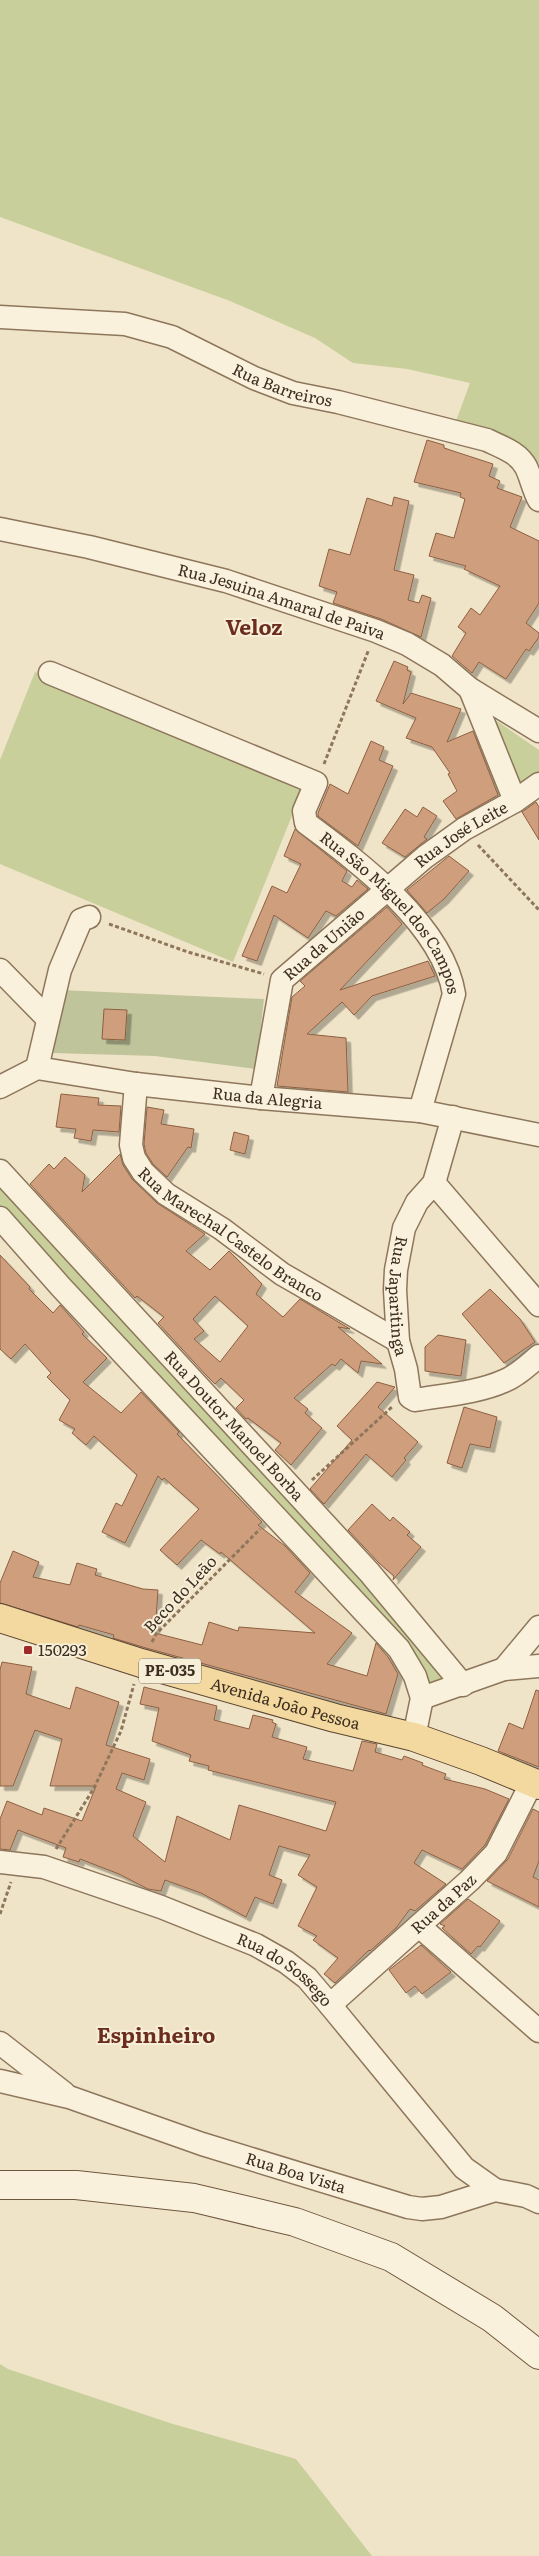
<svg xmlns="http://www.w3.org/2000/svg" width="539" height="2556" viewBox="0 0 539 2556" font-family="Literata,serif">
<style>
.green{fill:#c9cf9b}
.cemetery{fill:#bfc49a}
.building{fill:#cf9f7d;stroke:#8d5f41;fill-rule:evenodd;filter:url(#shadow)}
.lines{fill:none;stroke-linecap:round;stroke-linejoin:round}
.street-casing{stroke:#8d765c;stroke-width:25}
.secondary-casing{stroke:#6f573f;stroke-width:30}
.primary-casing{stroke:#5b4430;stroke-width:30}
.path{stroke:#8d765c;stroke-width:3;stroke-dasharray:4 2.5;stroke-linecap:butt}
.street{stroke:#faf1dc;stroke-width:22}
.secondary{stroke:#faf1dc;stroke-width:28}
.primary{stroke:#f3d9a0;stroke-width:28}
.poi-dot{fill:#9e2a2b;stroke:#f7eed8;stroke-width:2}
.labels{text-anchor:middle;stroke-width:4;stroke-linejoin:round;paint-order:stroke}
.shield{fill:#f7eed8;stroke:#756857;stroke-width:1}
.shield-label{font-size:15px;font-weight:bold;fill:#3d2e20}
.street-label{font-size:16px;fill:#3d2e20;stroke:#f7eed8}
.poi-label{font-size:16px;fill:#3d2e20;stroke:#f7eed8;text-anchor:start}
.district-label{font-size:21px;font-weight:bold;fill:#6b2e1e;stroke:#f7eed8}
</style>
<defs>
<filter id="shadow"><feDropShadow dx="4.5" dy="4.5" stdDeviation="0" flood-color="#0004"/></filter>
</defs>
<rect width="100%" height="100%" fill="#f0e4c8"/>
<!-- green -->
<path class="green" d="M 0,0 L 539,0 L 539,463 L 532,473 L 453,429 L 470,383 L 407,369 L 353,363 L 315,338 L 230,301 L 0,217 Z
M 35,672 L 306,781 L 233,962 L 0,864 L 0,760 Z
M 478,708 L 539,750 L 539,773 L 518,787 Z
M 0,1182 L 458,1686 L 421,1693 L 407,1664 L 0,1231 Z
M 0,2364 L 8,2369 L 173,2424 L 296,2459 L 372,2556 L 0,2556 Z"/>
<!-- cemetery -->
<path class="cemetery" d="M 60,990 L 264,999 L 256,1069 L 155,1056 L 53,1053 Z"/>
<!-- building -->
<path class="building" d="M 427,440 L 444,445 L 444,448 L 493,464 L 489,476 L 500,481 L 497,488 L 522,497 L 510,527 L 539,541 L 539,603 L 526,623 L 539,633 L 539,637 L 529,651 L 526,649 L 506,679 L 479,662 L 472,673 L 452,656 L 466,633 L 458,627 L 471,608 L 480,615 L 500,586 L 464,569 L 466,566 L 429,556 L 436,533 L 454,538 L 465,499 L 460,497 L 461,493 L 414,482 Z
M 394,497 L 409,501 L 394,570 L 414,575 L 408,600 L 419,603 L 422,595 L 431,598 L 421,637 L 381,619 L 333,603 L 337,592 L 319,586 L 329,549 L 350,555 L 367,498 L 392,506 Z
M 394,661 L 408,667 L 407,670 L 411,672 L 403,704 L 411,693 L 461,709 L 447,742 L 473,731 L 498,795 L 456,819 L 443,801 L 457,791 L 448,774 L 450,773 L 432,747 L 406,738 L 416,718 L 376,701 Z
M 371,741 L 384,747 L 379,760 L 393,766 L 358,846 L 318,816 L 318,813 L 330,784 L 348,794 Z
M 536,802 L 539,807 L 539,840 L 522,812 Z
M 423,807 L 437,816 L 424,837 L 427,839 L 405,857 L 382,843 L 405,809 L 417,817 Z
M 295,829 L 347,871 L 342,881 L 352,887 L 357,880 L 368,889 L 336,916 L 326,911 L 308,938 L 274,915 L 257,961 L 242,956 L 272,886 L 287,893 L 301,864 L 284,856 Z
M 449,856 L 469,871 L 444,899 L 427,913 L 407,890 Z
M 387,907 L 402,924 L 340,990 L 428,961 L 435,976 L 372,996 L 354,1015 L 342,1002 L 307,1034 L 346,1038 L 348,1092 L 277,1086 L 292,997 L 305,986 L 300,981 Z
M 104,1009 L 127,1010 L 125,1040 L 102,1039 Z
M 61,1094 L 99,1098 L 98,1105 L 121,1106 L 119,1132 L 93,1130 L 91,1141 L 74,1138 L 76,1129 L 56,1127 Z
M 147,1107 L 164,1110 L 161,1124 L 194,1129 L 191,1148 L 188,1147 L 167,1177 L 153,1164 L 146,1153 L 144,1144 Z
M 234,1132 L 249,1136 L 245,1154 L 230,1150 Z
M 120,1154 L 123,1165 L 132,1179 L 157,1203 L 205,1234 L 186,1251 L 210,1270 L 229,1251 L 262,1284 L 256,1294 L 283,1317 L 300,1299 L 350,1329 L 338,1327 L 382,1364 L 361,1361 L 358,1373 L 341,1359 L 335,1366 L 332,1364 L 294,1398 L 308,1409 L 305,1413 L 322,1428 L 291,1465 L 275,1450 L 281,1443 L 248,1418 L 246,1419 L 236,1408 L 244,1400 L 221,1378 L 215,1384 L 206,1375 L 158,1323 L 164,1317 L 137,1296 L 135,1298 L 30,1184 L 49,1164 L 54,1169 L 65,1157 L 85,1175 L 82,1192 ZM 215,1296 L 248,1326 L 220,1362 L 194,1339 L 204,1331 L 193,1319 Z
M 0,1255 L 30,1287 L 29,1289 L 53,1313 L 60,1305 L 84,1332 L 82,1334 L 107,1358 L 83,1382 L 121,1413 L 141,1392 L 179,1432 L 177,1434 L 262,1522 L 258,1525 L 285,1546 L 310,1573 L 295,1592 L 352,1633 L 327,1664 L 367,1676 L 376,1643 L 388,1657 L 398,1674 L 386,1714 L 146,1648 L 113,1638 L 114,1635 L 79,1625 L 78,1627 L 0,1603 L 0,1583 L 13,1551 L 39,1562 L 33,1577 L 70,1585 L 77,1563 L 97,1569 L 95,1575 L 143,1589 L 158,1590 L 155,1633 L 202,1645 L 209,1622 L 238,1631 L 239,1627 L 315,1633 L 221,1552 L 220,1554 L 201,1540 L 177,1565 L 160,1550 L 199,1509 L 164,1478 L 162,1480 L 158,1476 L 125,1543 L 102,1532 L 116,1503 L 122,1506 L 137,1475 L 94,1436 L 86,1445 L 72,1433 L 75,1429 L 59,1420 L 70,1400 L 47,1377 L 51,1373 L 25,1344 L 11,1359 L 0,1349 Z
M 490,1289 L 520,1319 L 535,1342 L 504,1363 L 462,1314 Z
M 438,1335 L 466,1340 L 461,1376 L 425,1371 L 425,1347 Z
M 377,1382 L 395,1387 L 378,1407 L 418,1442 L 404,1458 L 406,1460 L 392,1477 L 366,1454 L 324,1504 L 310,1489 L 352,1440 L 337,1426 Z
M 464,1407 L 497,1417 L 490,1448 L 470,1444 L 462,1468 L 447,1463 Z
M 372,1504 L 390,1521 L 393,1517 L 410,1532 L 407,1535 L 421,1547 L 393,1580 L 394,1576 L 379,1563 L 348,1530 Z
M 2,1662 L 32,1667 L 26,1694 L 70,1709 L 76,1687 L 119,1702 L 106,1745 L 150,1759 L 144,1780 L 122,1773 L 116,1789 L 146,1802 L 133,1836 L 165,1862 L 177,1816 L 230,1840 L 239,1805 L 326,1831 L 336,1802 L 208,1770 L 209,1766 L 189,1761 L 191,1755 L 152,1741 L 159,1708 L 140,1704 L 144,1687 L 217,1706 L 214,1720 L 249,1729 L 253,1715 L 273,1720 L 272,1722 L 276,1724 L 272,1737 L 307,1747 L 303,1759 L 353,1771 L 362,1741 L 377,1744 L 375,1752 L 402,1760 L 404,1756 L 423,1763 L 422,1765 L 446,1774 L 444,1779 L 485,1789 L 509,1799 L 485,1845 L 462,1869 L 422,1850 L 414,1863 L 446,1884 L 415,1911 L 410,1909 L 396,1928 L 370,1951 L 369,1950 L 335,1983 L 324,1974 L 338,1958 L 313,1940 L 317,1936 L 298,1926 L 317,1887 L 298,1875 L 310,1855 L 279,1846 L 269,1875 L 282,1880 L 273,1904 L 255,1897 L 246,1917 L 201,1893 L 165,1880 L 161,1891 L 148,1889 L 119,1874 L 80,1859 L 79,1862 L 63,1857 L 66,1848 L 18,1830 L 10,1850 L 0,1849 L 0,1819 L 7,1801 L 42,1815 L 44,1808 L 82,1821 L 96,1786 L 50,1786 L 62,1739 L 35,1730 L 13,1786 L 0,1786 L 0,1670 Z
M 536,1690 L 539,1691 L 539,1767 L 498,1751 L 509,1723 L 523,1729 Z
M 533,1809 L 539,1812 L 539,1861 L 533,1877 L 539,1880 L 539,1907 L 487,1881 L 508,1859 Z
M 468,1899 L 500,1921 L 480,1947 L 478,1946 L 471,1954 L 442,1928 L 445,1926 L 440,1924 Z
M 421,1945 L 451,1972 L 422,1994 L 415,1986 L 406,1993 L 389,1970 Z"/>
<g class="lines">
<defs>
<g id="street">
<path id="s1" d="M 0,317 L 125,324 L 172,337 L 254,378 L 293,393 L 338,402 L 487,440 C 501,447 518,452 526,467 C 531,477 533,489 539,500"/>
<path id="s2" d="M 0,529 L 89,547 L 226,581 L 376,631 L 407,644 L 442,665 L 470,689 L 539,731"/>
<path id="s3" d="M 50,673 L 316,783 L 304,811 L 306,823 C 360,863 443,925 454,994 L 420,1111"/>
<path d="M 470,689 L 515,801"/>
<path d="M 0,970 L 47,1018"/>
<path d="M 37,1068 L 60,970 L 81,920 L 89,917"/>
<path id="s4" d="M 136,1084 L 131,1145 L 134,1158 L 143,1172 L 166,1194 L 222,1229 L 282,1274 L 398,1341"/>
<path id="s5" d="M 0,1087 L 37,1068 L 136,1084 L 261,1098 L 420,1111 L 539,1135"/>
<path id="s6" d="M 261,1098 L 282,980 L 425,857 L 464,829 L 515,801 L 539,784"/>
<path id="s7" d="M 453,1117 L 434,1183 L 417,1202 L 404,1228 L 396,1270 L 395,1290 L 398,1341 L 406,1369 L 410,1397 L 415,1400 C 444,1395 477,1393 504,1381 C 517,1376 528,1365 539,1356"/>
<path id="s8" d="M 0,1171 L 369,1572 L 463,1685"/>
<path d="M 434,1183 L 539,1305"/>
<path d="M 0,1218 L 61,1287 L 399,1649 L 415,1676 L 422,1698 L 414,1737"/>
<path d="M 504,1669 L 539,1627"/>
<path d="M 422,1698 L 504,1669 L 539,1666"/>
<path id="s9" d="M 0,1862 L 44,1867 L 161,1907 L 256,1945 L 286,1962 L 307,1978 L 330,2005 L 464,2168 L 495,2190"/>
<path d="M 419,1926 L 539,2031"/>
<path id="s10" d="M 330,2005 L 470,1880 L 496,1853 L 532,1782"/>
<path d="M 0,2043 L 64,2093"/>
<path id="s11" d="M 0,2081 L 69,2097 L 202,2144 L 408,2207 L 422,2209 L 441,2207 L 495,2190 L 526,2196 L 539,2202"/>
</g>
<path id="secondary" d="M 0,2185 L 76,2185 L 194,2198 L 295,2222 L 391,2257 L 492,2318 L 539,2355"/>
<g id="primary">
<path id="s12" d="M 0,1618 L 141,1663 L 335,1718 L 414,1737 L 481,1761 L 539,1785"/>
</g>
</defs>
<!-- street casing -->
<use href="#street" class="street-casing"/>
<!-- secondary casing -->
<use href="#secondary" class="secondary-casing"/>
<!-- primary casing -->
<use href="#primary" class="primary-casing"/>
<!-- path -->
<path class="path" d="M 324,764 L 369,649
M 478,845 L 539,910
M 109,924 L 188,952 L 264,974
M 312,1480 L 392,1407
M 152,1642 L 156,1634 L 260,1529
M 56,1849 L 94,1788 L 121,1731 L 134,1684
M 0,1914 L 11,1882"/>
<!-- street -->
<use href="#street" class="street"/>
<!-- secondary -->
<use href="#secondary" class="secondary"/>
<!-- primary -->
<use href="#primary" class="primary"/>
</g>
<!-- markers -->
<rect class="poi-dot" x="23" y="1645" width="10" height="10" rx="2.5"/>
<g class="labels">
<!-- shield labels -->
<rect class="shield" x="139" y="1658.5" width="62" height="25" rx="4"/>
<g class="shield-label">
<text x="170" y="1676">PE-035</text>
</g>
<!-- street labels -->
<g class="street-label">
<text dy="6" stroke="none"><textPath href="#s1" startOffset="295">Rua Barreiros</textPath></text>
<text dy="6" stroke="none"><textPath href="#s2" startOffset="291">Rua Jesuina Amaral de Paiva</textPath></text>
<text dy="6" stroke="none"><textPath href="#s6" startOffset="351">Rua José Leite</textPath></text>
<text dy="6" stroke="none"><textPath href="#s3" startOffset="456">Rua São Miguel dos Campos</textPath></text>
<text dy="6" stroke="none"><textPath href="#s6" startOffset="175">Rua da União</textPath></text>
<text dy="6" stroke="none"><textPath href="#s5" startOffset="274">Rua da Alegria</textPath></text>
<text dy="6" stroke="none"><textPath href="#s4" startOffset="199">Rua Marechal Castelo Branco</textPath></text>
<text dy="6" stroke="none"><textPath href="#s7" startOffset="192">Rua Japaritinga</textPath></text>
<text dy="6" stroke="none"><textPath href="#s8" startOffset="346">Rua Doutor Manoel Borba</textPath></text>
<text transform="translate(180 1594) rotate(-47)" y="6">Beco do Leão</text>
<text dy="6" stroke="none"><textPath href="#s12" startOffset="298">Avenida João Pessoa</textPath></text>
<text dy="6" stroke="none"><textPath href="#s10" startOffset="152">Rua da Paz</textPath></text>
<text dy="6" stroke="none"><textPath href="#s9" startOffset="308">Rua do Sossego</textPath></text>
<text dy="6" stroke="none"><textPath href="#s11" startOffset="310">Rua Boa Vista</textPath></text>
</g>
<!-- poi labels -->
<g class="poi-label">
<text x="38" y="1656">150293</text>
</g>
<!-- district labels -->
<g class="district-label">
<text x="254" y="635">Veloz</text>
<text x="156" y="2043">Espinheiro</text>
</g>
</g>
</svg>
